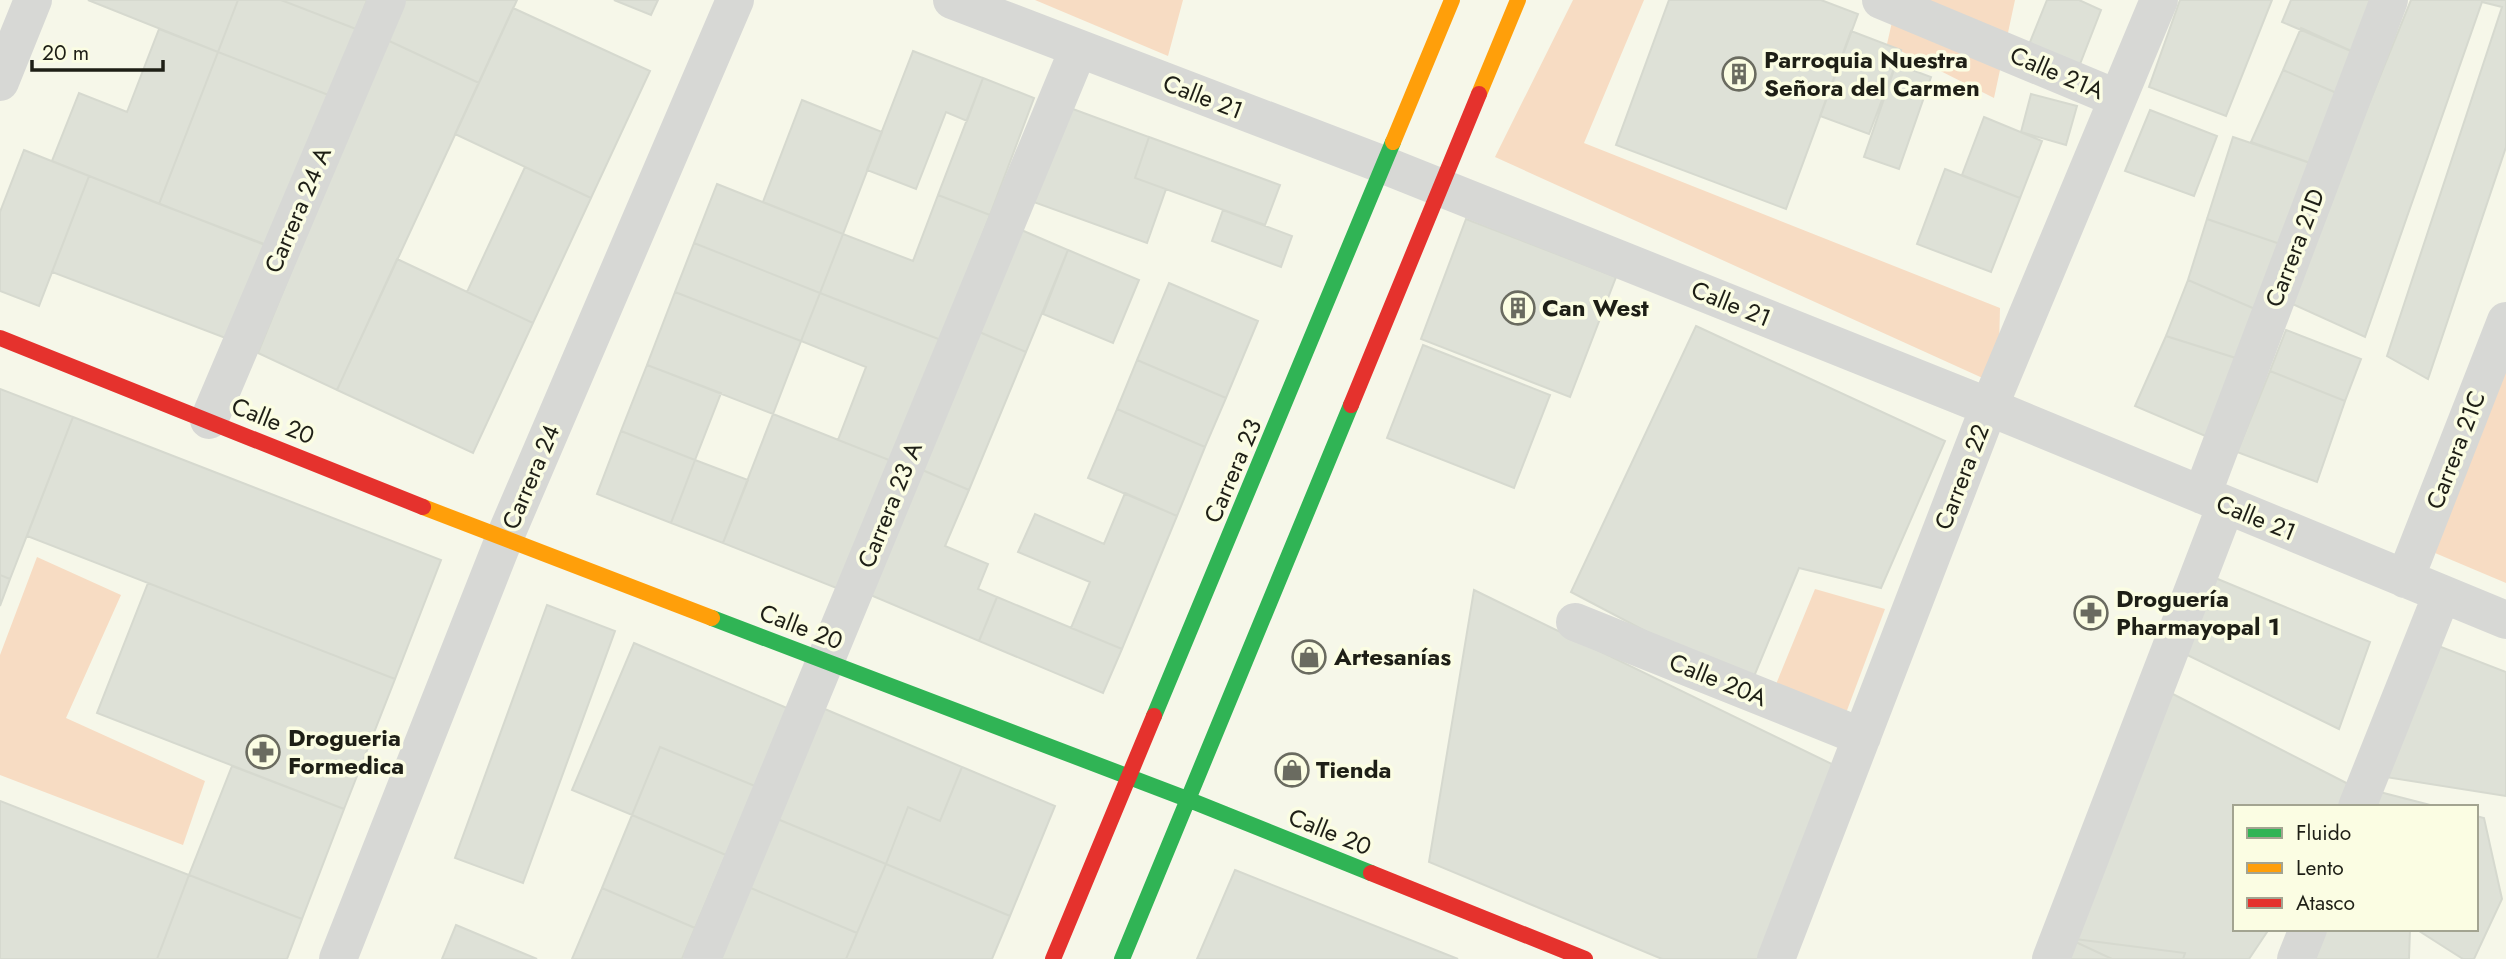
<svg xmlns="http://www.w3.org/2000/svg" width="2506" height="959" viewBox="0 0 2506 959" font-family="Jost,sans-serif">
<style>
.green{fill:#f7dcc3}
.building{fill:#dee1d7;stroke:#d6d9cf;stroke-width:2}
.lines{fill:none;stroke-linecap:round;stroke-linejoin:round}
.street{stroke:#d7d8d5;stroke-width:38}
.fast{stroke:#30b455;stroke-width:16}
.slow{stroke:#ff9f0a;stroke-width:16}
.jam{stroke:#e5322d;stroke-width:16}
.labels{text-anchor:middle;stroke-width:7;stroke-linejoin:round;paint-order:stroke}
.poi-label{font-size:24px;font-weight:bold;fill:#1e1f16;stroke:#fbfde3;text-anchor:start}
.street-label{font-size:24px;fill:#1e1f16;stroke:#fbfde3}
</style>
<rect width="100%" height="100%" fill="#f6f7e9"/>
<!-- green -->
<path class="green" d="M 1035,0 L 1183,0 L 1168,56 Z
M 1573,0 L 1644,0 L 1584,143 L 2000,308 L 1998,385 L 1495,157 Z
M 1897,0 L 2015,0 L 1994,98 L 1887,44 Z
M 2506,366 L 2506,583 L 2435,553 Z
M 37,557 L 121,595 L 66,718 L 205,781 L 183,845 L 0,775 L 0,655 Z
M 1815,589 L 1885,609 L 1837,737 L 1772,694 Z"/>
<!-- building -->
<path class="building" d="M 88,0 L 238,0 L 218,52 Z
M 238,0 L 281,0 L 356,29 L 331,96 L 218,52 Z
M 281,0 L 367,0 L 356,29 Z
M 404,0 L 517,0 L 479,83 L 385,39 Z
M 614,0 L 658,0 L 651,15 Z
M 1669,0 L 1821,0 L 1858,14 L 1786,209 L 1616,145 Z
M 2047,0 L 2079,0 L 2101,10 L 2075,77 L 2024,57 Z
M 2180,0 L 2272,0 L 2226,116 L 2149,87 Z
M 2291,0 L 2383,0 L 2360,55 L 2282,22 Z
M 2411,0 L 2506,0 L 2506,147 L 2428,379 L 2387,356 L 2502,7 L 2482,2 L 2365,337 L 2288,302 Z
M 513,8 L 650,71 L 591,198 L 455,134 Z
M 2301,28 L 2360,55 L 2339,94 L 2283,70 Z
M 159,29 L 218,52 L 159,204 L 52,161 L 79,93 L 127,112 Z
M 1851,31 L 1901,50 L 1869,134 L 1820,116 Z
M 385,39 L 479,83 L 337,390 L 258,353 Z
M 913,51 L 983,78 L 967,121 L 946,112 L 916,189 L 867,170 Z
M 218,52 L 331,96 L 272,247 L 159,204 Z
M 1896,64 L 1931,77 L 1899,169 L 1864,157 Z
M 2283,70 L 2339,94 L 2316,165 L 2251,142 Z
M 983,78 L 1034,98 L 990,215 L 938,195 Z
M 2031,94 L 2077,106 L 2066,145 L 2021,132 Z
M 802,100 L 882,132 L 843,234 L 763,202 Z
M 1062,105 L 1149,137 L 1135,178 L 1166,189 L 1147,243 L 1028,200 Z
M 2150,110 L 2217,136 L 2194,196 L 2125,171 Z
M 1984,117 L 2042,141 L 2020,198 L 1962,175 Z
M 1149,137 L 1280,185 L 1265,225 L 1135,178 Z
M 2233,137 L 2316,165 L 2286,246 L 2207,219 Z
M 24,150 L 89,176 L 39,306 L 0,291 L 0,212 Z
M 525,167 L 591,198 L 533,323 L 467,292 Z
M 1945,169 L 2020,198 L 1991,272 L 1917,244 Z
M 89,176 L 280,251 L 236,342 L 52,272 Z
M 717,184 L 843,234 L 820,293 L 694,243 Z
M 938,195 L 990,215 L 941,340 L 820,293 L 843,234 L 913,261 Z
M 1223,210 L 1292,236 L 1281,267 L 1212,241 Z
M 1466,219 L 1616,277 L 1570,397 L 1421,339 Z
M 2207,219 L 2286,246 L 2262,312 L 2188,280 Z
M 1019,229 L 1068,250 L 1026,352 L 977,331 Z
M 694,243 L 820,293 L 801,341 L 675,292 Z
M 1068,250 L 1139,280 L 1113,343 L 1043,314 Z
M 397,259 L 533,323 L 473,453 L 337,390 Z
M 2188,280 L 2262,312 L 2242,360 L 2166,336 Z
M 1169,283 L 1258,321 L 1226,398 L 1137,360 Z
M 675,292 L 801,341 L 773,414 L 647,365 Z
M 820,293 L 941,340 L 894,462 L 838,440 L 866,367 L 801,341 Z
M 1696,326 L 1945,441 L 1881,588 L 1799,568 L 1750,686 L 1571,592 Z
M 2286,330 L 2361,359 L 2345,401 L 2270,371 Z
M 977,331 L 1026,352 L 969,490 L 920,469 Z
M 2166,336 L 2242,360 L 2210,438 L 2135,406 Z
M 1423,345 L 1550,395 L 1514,488 L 1387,438 Z
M 1137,360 L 1226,398 L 1205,447 L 1117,409 Z
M 647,365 L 721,393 L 695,460 L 621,431 Z
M 2270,371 L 2345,401 L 2317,482 L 2237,452 Z
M 0,389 L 73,417 L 10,579 L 0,575 Z
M 1117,409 L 1205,447 L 1177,516 L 1088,478 Z
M 773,414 L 894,462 L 844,591 L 723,543 Z
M 73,417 L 441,560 L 395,679 L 27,536 Z
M 621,431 L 695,460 L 671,523 L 597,494 Z
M 695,460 L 748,480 L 723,543 L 671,523 Z
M 920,469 L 969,490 L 945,546 L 988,564 L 978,589 L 997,597 L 979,641 L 868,594 Z
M 1125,493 L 1177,516 L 1122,649 L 1071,628 L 1090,582 L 1018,552 L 1035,514 L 1104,544 Z
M 0,575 L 10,579 L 0,606 Z
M 2208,575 L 2370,642 L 2339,729 L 2175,649 Z
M 148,583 L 395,679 L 344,809 L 97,713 Z
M 1474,590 L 1842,769 L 1759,959 L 1662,959 L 1429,862 Z
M 997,597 L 1122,649 L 1103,693 L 979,641 Z
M 547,605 L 615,631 L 523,883 L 455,858 Z
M 2428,642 L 2506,672 L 2506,796 L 2373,775 Z
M 634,643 L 787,708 L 755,786 L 660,747 L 632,815 L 572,790 Z
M 2165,690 L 2360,790 L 2349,807 L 2235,807 L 2235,929 L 2269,929 L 2249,959 L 2112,959 L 2067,938 Z
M 820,707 L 962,767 L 940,821 L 908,807 L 886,864 L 775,818 Z
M 660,747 L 755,786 L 726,855 L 632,815 Z
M 232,766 L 344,809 L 302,919 L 189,875 Z
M 962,767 L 1055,806 L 1010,916 L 886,864 L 908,807 L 940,821 Z
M 2372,790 L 2438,807 L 2365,807 Z
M 0,801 L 189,875 L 157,959 L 0,959 Z
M 632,815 L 726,855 L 695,928 L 602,888 Z
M 2476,816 L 2484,818 L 2502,899 L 2474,959 L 2463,959 L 2416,929 L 2476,929 Z
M 775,818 L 886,864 L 857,933 L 746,886 Z
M 886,864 L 1010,916 L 992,959 L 846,959 Z
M 1235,870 L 1458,959 L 1197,959 Z
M 189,875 L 302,919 L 287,959 L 157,959 Z
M 746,886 L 857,933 L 846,959 L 716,959 Z
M 602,888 L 695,928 L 682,959 L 572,959 Z
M 456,925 L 537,959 L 442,959 Z
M 2316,929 L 2410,929 L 2409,959 L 2303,959 Z
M 2067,938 L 2185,953 L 2183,959 L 2058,959 Z"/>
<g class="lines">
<!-- street -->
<path class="street" d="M 952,0 L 1384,165 L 1989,407 L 2506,620
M 1881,0 L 2116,98
M 0,82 L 33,0
M 209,420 L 387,0
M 2202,495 L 2389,0
M 2405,579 L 2506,321
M 1575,622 L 1862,737
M 2357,807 L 2442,594
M 338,959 L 504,539 L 735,0
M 702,959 L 1078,50
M 1776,959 L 1989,407 L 2159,0
M 2051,959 L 2226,505
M 2296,959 L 2308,929"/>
<!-- fast -->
<path class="fast" d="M 712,618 L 1187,799 L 1371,873
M 1154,716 L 1393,142
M 1122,959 L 1351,405"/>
<!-- slow -->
<path class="slow" d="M 1479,94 L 1518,0
M 1393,142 L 1452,0
M 423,507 L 712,618"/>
<!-- jam -->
<path class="jam" d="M 0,338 L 423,507
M 1351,405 L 1479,94
M 1371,873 L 1585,959
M 1053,959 L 1154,716"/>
</g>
<!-- icons -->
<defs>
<symbol id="building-ring" viewBox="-11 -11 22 22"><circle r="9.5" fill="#fbfde3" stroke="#6a6b60" stroke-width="1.5"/><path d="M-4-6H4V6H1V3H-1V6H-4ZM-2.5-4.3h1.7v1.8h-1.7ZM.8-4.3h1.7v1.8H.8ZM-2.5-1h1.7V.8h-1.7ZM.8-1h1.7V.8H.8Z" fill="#6a6b60"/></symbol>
<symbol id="pharmacy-ring" viewBox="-11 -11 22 22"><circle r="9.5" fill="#fbfde3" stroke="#6a6b60" stroke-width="1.5"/><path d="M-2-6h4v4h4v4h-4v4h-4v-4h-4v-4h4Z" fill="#6a6b60"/></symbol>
<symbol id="shop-ring" viewBox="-11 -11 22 22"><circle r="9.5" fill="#fbfde3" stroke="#6a6b60" stroke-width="1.5"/><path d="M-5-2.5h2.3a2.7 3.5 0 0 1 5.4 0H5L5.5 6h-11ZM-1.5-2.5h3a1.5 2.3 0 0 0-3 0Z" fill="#6a6b60"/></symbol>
</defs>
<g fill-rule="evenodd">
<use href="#building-ring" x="1720" y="55" width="38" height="38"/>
<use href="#building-ring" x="1499" y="289" width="38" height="38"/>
<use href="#pharmacy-ring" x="2072" y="594" width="38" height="38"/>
<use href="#shop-ring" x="1290" y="638" width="38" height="38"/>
<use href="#pharmacy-ring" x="244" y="733" width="38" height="38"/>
<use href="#shop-ring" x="1273" y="751" width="38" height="38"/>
</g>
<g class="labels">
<!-- poi labels -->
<g class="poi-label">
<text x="1764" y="68">Parroquia Nuestra<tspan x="1764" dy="28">Señora del Carmen</tspan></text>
<text x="1542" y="316">Can West</text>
<text x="2116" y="607">Droguería<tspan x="2116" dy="28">Pharmayopal 1</tspan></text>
<text x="1334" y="665">Artesanías</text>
<text x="288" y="746">Drogueria<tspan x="288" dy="28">Formedica</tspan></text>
<text x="1316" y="778">Tienda</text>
</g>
<!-- street labels -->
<g class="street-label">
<text transform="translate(2057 73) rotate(23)" y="8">Calle 21A</text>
<text transform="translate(1203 97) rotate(21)" y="8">Calle 21</text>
<text transform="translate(298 210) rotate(-67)" y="8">Carrera 24 A</text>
<text transform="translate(2295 248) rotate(-69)" y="8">Carrera 21D</text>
<text transform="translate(1731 304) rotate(22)" y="8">Calle 21</text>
<text transform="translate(273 421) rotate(22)" y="8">Calle 20</text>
<text transform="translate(2456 450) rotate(-69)" y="8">Carrera 21C</text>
<text transform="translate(1233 471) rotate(-67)" y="8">Carrera 23</text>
<text transform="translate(531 477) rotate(-67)" y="8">Carrera 24</text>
<text transform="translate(1962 477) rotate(-69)" y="8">Carrera 22</text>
<text transform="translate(890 505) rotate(-68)" y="8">Carrera 23 A</text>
<text transform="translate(2256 518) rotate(22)" y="8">Calle 21</text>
<text transform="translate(801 627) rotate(21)" y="8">Calle 20</text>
<text transform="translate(1718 680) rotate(22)" y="8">Calle 20A</text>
<text transform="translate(1330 832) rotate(22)" y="8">Calle 20</text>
</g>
</g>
<!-- legend -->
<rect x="2233" y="805" width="245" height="126" fill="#fbfde3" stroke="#a3a491" stroke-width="2"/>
<rect x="2247" y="828" width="35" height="10" fill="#30b455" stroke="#a3a491" stroke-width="2"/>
<text x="2296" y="840" font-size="21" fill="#1e1f16">Fluido</text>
<rect x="2247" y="863" width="35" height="10" fill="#ff9f0a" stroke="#a3a491" stroke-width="2"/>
<text x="2296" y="875" font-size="21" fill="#1e1f16">Lento</text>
<rect x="2247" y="898" width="35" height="10" fill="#e5322d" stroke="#a3a491" stroke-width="2"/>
<text x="2296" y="910" font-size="21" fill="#1e1f16">Atasco</text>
<!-- scale -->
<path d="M32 60v10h131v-10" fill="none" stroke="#1e1f16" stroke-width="3.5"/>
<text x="42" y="60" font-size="21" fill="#1e1f16" stroke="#fbfde3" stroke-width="5" paint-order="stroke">20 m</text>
</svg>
